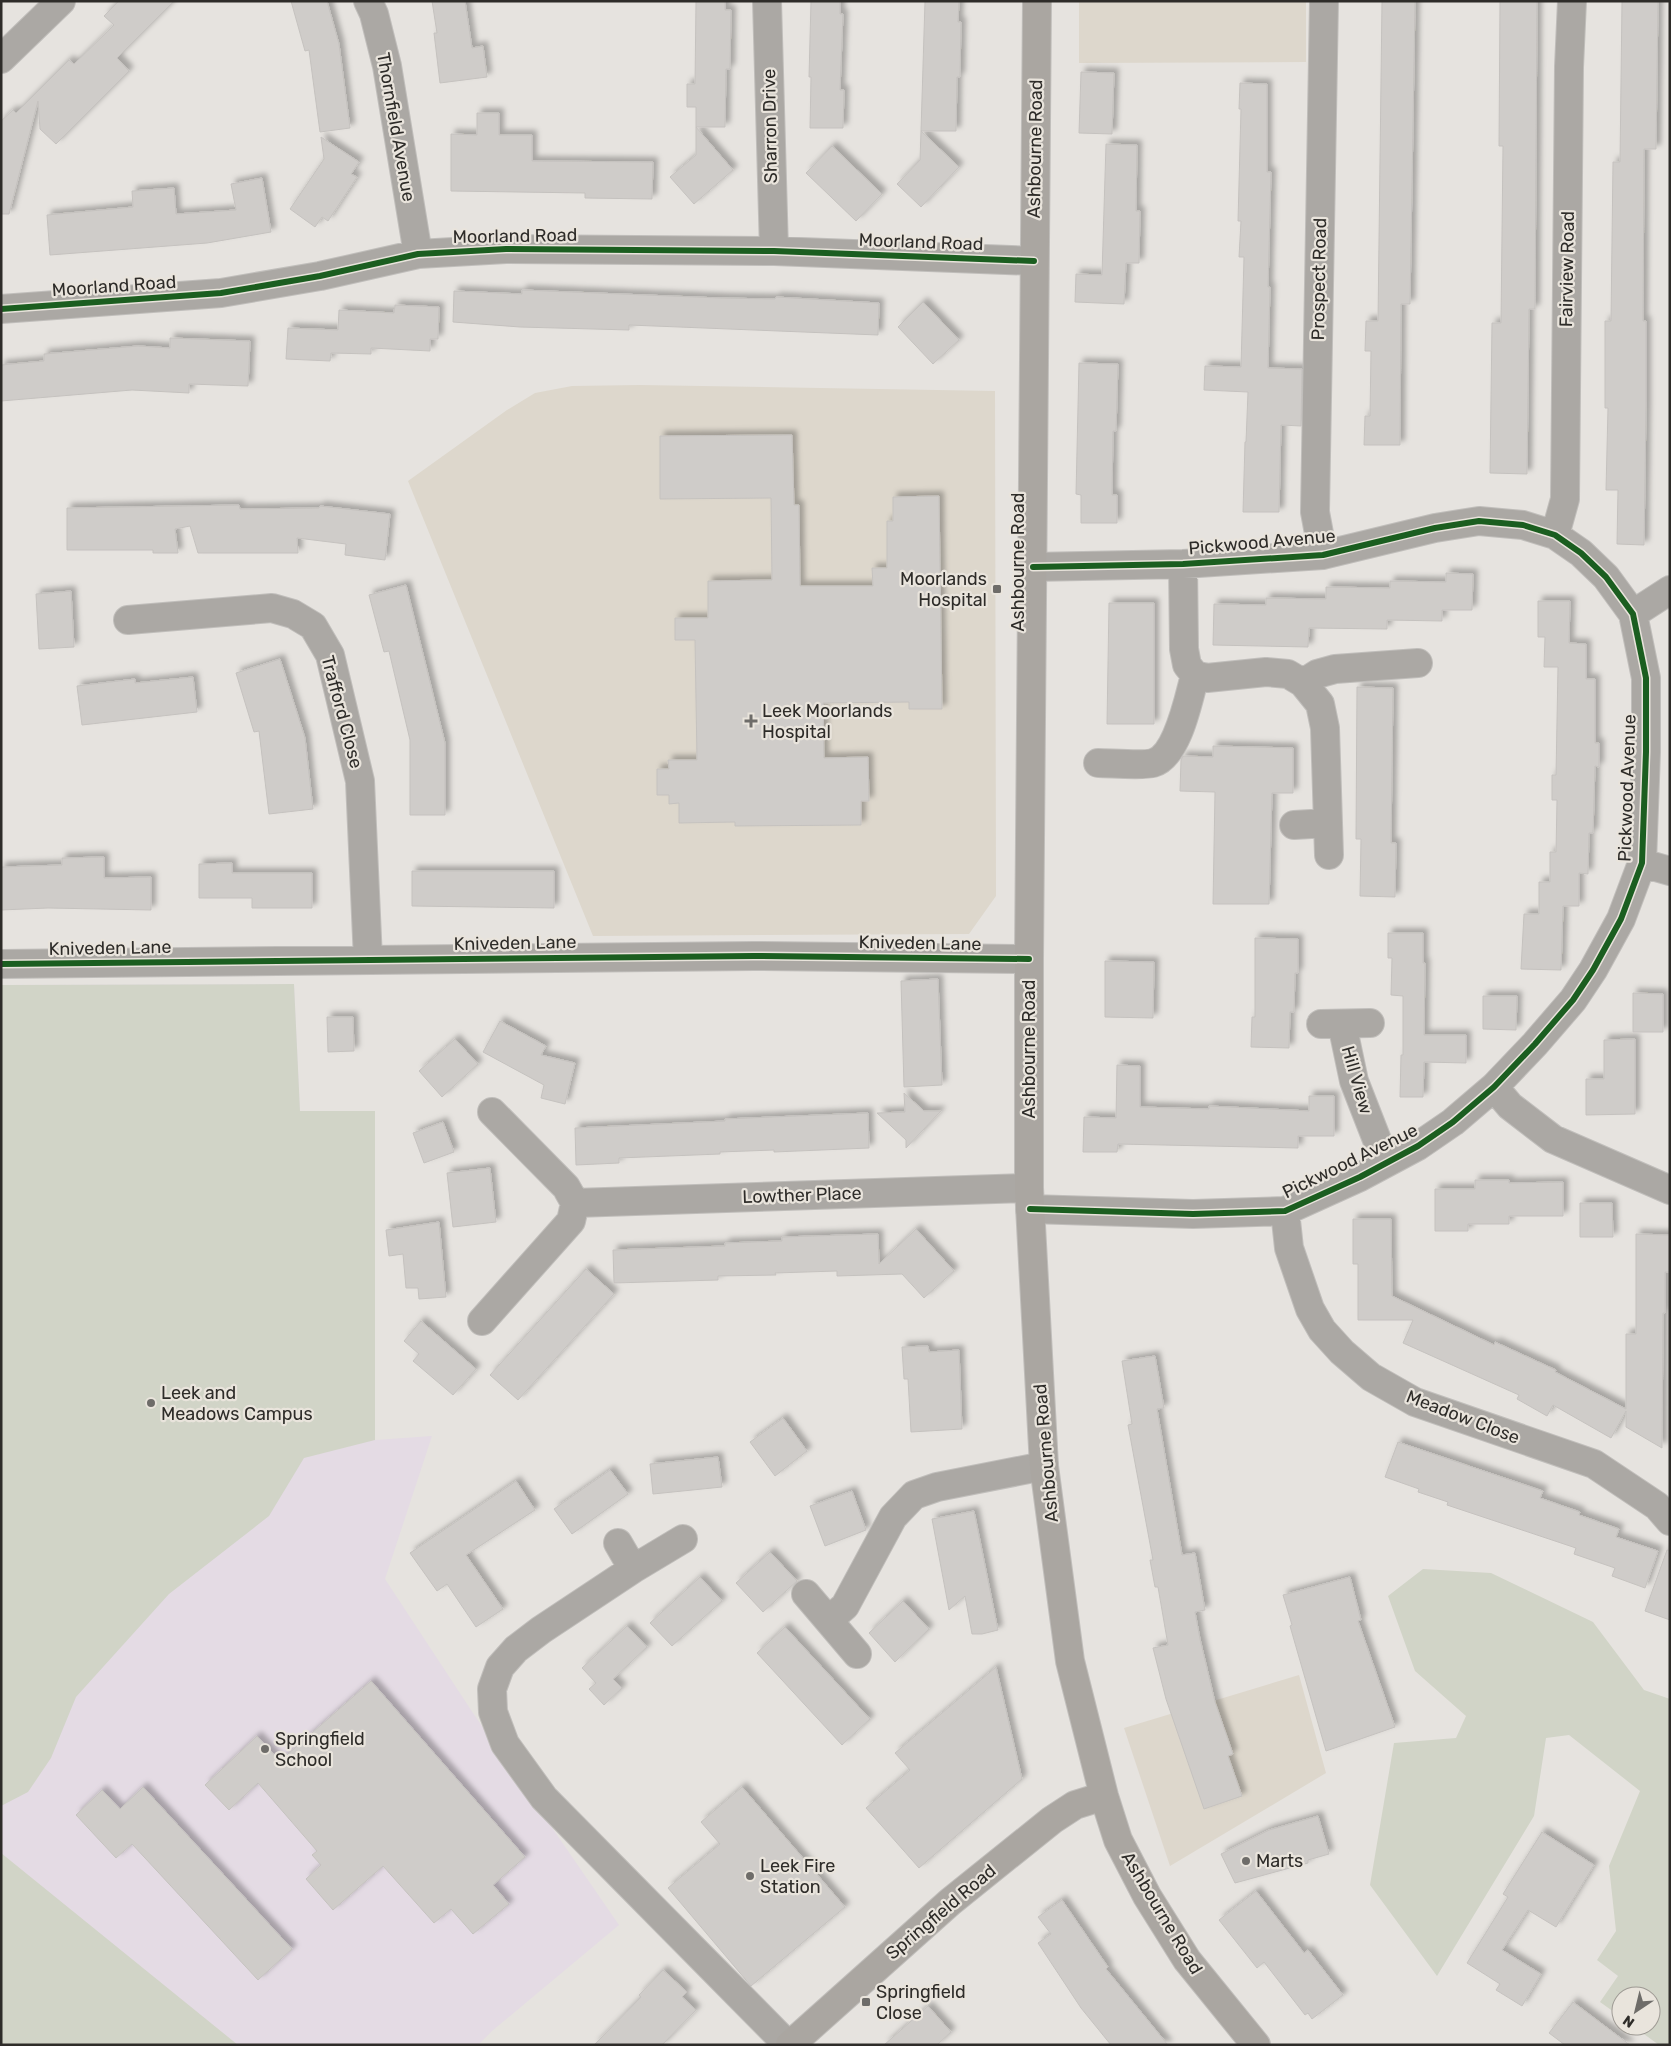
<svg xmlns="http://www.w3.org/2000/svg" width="1671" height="2046" viewBox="0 0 1671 2046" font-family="Rubik,sans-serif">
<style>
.built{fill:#ddd7cc}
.education{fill:#e4dbe4}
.green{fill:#d1d4c7}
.building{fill:#cfccc9;stroke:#c5c2bf;filter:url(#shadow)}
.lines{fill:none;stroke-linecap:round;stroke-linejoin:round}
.street-casing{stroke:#c0bebb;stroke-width:30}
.highway-casing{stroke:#c0bebb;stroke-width:30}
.street{stroke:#aba8a4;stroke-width:28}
.highway{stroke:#aaa6a1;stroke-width:28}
.cycleway-casing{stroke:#e9e4dc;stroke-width:9}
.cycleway{stroke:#1b5e20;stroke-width:6}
.poi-dot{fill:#6e6c69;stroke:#e9e4dc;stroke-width:2}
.labels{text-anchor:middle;stroke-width:4.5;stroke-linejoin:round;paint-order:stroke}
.street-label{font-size:18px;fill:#2e2c29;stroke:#e9e4dc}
.poi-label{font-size:18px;fill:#2e2c29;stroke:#e9e4dc;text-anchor:start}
</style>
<defs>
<filter id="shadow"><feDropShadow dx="4.5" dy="-4.5" stdDeviation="2.5" flood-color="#0004"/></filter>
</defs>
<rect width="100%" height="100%" fill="#e6e3df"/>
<!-- built -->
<path class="built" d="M 1079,1 L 1306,1 L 1306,62 L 1079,63 Z
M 640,385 L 995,391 L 996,896 L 969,934 L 593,936 L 408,481 L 507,410 L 535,393 L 572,386 Z
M 1299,1675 L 1326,1773 L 1170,1866 L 1124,1728 Z"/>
<!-- education -->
<path class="education" d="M 294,984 L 300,1111 L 375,1440 L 432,1436 L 385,1579 L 473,1713 L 619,1925 L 492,2031 L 478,2045 L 1,2045 L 1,985 Z"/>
<!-- green -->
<path class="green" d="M 294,984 L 300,1111 L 375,1111 L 375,1440 L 304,1458 L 269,1516 L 169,1594 L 76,1697 L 51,1758 L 28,1792 L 1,1806 L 1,985 Z
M 1423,1569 L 1491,1573 L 1593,1622 L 1644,1690 L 1670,1699 L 1670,2045 L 1659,2045 L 1633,2026 L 1651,2026 L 1651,1996 L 1621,1996 L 1621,2017 L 1600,2002 L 1618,1976 L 1597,1960 L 1616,1931 L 1609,1866 L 1640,1791 L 1569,1735 L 1546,1738 L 1534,1816 L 1437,1976 L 1370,1885 L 1394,1743 L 1456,1738 L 1466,1716 L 1415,1671 L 1388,1596 Z
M 1,1853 L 6,1857 L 238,2045 L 1,2045 Z"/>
<!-- building -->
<path class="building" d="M 119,1 L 174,1 L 117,58 L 129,71 L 56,144 L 40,129 L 38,101 L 9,214 L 1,214 L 1,121 L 13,110 L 16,113 L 69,60 L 74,64 L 114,25 L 104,16 Z
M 291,1 L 327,1 L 339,44 L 350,128 L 320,132 L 309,50 L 305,51 Z
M 432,1 L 465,1 L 472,48 L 483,46 L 487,77 L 440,83 L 434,33 L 437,33 Z
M 696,1 L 725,1 L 725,10 L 731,10 L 730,69 L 726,69 L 725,127 L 696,127 L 696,107 L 687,107 L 687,84 L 695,84 Z
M 811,1 L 840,1 L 840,14 L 843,14 L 840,90 L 844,90 L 843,128 L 810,128 L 811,77 L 809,77 Z
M 925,1 L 959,1 L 958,22 L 961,22 L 960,77 L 957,77 L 956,131 L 921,131 Z
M 1382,1 L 1415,1 L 1410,304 L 1401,304 L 1400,445 L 1364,445 L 1365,416 L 1370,416 L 1371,351 L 1365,351 L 1366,321 L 1378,321 Z
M 1500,1 L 1537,1 L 1535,309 L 1529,309 L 1527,474 L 1490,473 L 1492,323 L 1501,323 L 1503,146 L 1499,146 Z
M 1622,1 L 1658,1 L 1656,149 L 1644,149 L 1643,321 L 1646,321 L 1646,407 L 1644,545 L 1617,544 L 1618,490 L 1606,490 L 1608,408 L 1605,408 L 1605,321 L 1611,321 L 1613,162 L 1620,162 Z
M 1081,72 L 1114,73 L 1112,134 L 1079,133 Z
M 1240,83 L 1267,84 L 1267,172 L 1271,172 L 1268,287 L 1270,287 L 1268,368 L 1302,369 L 1301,426 L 1281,425 L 1279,512 L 1243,512 L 1245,442 L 1246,442 L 1248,392 L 1204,390 L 1205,366 L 1241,367 L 1244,257 L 1239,257 L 1241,221 L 1238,221 L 1241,109 L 1239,109 Z
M 477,113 L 499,113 L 499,135 L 532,135 L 532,161 L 653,162 L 652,199 L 585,198 L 585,193 L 451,191 L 451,134 L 477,135 Z
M 696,127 L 733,170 L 694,204 L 670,177 L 696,155 Z
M 921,131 L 959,167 L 921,207 L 897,184 L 920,160 Z
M 321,137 L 359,162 L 351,174 L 357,177 L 328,221 L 322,217 L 315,227 L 290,209 L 324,159 Z
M 1106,144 L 1137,145 L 1136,211 L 1140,211 L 1139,263 L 1126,263 L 1124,304 L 1075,302 L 1076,274 L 1102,275 Z
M 832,146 L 882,194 L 856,221 L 806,173 Z
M 262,178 L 271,232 L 207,243 L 50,255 L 47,215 L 133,207 L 132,191 L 174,188 L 176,214 L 236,210 L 231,184 Z
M 522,290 L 720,298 L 775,299 L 776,297 L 879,303 L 878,335 L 629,325 L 629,330 L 520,327 L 453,322 L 454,291 L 522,294 Z
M 923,302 L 959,340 L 933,364 L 898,327 Z
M 395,305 L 439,307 L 438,339 L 430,339 L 430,351 L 371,348 L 371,354 L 331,353 L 330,361 L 286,359 L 288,328 L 338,330 L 339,310 L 394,313 Z
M 170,338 L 250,341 L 248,386 L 189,384 L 189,393 L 132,390 L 1,401 L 1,365 L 44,361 L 44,354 L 138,346 L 170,348 Z
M 1079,363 L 1118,364 L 1116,431 L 1113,431 L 1112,495 L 1117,495 L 1117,523 L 1081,523 L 1081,495 L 1076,494 Z
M 792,435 L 794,505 L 799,505 L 800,586 L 873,586 L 872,568 L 887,568 L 887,521 L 893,521 L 893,497 L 939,496 L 942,709 L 909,709 L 909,702 L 823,703 L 824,758 L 868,757 L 869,801 L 861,801 L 861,825 L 735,826 L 735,822 L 679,823 L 679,803 L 669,804 L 669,795 L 657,795 L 657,769 L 669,769 L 668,760 L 697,760 L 695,640 L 675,640 L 675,618 L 708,618 L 708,581 L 772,580 L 771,498 L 660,499 L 660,436 Z
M 239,505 L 240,509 L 319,508 L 320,506 L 390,514 L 385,560 L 345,555 L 346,544 L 297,538 L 298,553 L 198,553 L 190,526 L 175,529 L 178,553 L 153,553 L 153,550 L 67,550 L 67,508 Z
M 1446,573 L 1473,574 L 1472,610 L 1442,610 L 1442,621 L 1387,620 L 1387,629 L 1309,628 L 1308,647 L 1213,645 L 1214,604 L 1266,605 L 1266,598 L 1326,599 L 1326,587 L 1390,588 L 1390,581 L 1446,582 Z
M 406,585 L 445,743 L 445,815 L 410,815 L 410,740 L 389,651 L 384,652 L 369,595 Z
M 71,591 L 74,647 L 39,649 L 36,594 Z
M 1538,601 L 1570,601 L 1569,643 L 1586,644 L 1586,679 L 1595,679 L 1595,743 L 1599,743 L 1599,767 L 1595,766 L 1593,833 L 1589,833 L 1588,874 L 1579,873 L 1579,906 L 1563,906 L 1561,970 L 1521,969 L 1524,914 L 1539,914 L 1539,882 L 1550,882 L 1550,852 L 1556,852 L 1557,800 L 1552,800 L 1552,775 L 1556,775 L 1558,667 L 1544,667 L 1545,637 L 1538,637 Z
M 1109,603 L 1154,603 L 1154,724 L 1107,724 Z
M 280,659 L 305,738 L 313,809 L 269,814 L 259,731 L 254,732 L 236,673 Z
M 193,677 L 197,712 L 82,725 L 77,686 L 135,679 L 135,683 Z
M 1357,687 L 1393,688 L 1391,843 L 1396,843 L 1395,897 L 1360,896 L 1361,839 L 1356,839 Z
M 1213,746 L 1293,748 L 1293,793 L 1272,793 L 1269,904 L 1213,904 L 1215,792 L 1180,791 L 1181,760 L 1183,756 L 1213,757 Z
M 104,857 L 104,878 L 151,877 L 151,910 L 48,908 L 1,910 L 1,867 L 62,865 L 62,858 Z
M 232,863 L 232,873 L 312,873 L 312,908 L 252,908 L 252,898 L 199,898 L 199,864 Z
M 412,871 L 554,871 L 554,908 L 412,906 Z
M 1388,933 L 1423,933 L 1423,963 L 1425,963 L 1424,1035 L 1466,1035 L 1466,1063 L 1424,1062 L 1423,1097 L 1400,1097 L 1401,1055 L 1403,1055 L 1403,996 L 1391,995 L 1392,958 L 1388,958 Z
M 1255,938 L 1298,939 L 1298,973 L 1295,973 L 1294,1012 L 1290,1012 L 1289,1048 L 1251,1047 L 1252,1017 L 1255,1017 Z
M 1105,961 L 1154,962 L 1153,1018 L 1105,1017 Z
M 938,979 L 942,1085 L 904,1087 L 901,981 Z
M 1633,993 L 1663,994 L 1663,1032 L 1633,1032 Z
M 1483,996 L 1517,996 L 1516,1030 L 1483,1029 Z
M 327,1017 L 353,1017 L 354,1051 L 328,1052 Z
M 500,1021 L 546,1046 L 541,1055 L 575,1063 L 565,1104 L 541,1098 L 544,1085 L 483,1052 Z
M 455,1039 L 478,1064 L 442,1097 L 419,1071 Z
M 1635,1039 L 1635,1114 L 1586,1115 L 1586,1079 L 1604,1079 L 1604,1040 Z
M 1117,1065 L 1140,1066 L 1140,1107 L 1209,1109 L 1209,1106 L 1309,1111 L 1309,1096 L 1334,1096 L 1334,1136 L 1298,1136 L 1298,1148 L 1118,1144 L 1117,1152 L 1083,1152 L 1084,1117 L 1116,1118 Z
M 904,1093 L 924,1111 L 941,1111 L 906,1148 L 906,1140 L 877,1113 L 905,1112 Z
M 868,1113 L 869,1148 L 774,1152 L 774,1150 L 720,1152 L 720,1154 L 619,1158 L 619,1163 L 576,1165 L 575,1128 L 725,1121 L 725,1119 Z
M 443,1122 L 454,1152 L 424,1163 L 413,1133 Z
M 490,1168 L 496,1222 L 453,1227 L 447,1173 Z
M 1475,1180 L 1509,1180 L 1509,1183 L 1563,1182 L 1563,1216 L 1509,1216 L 1509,1224 L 1468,1224 L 1468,1231 L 1435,1231 L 1435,1189 L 1475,1189 Z
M 1580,1203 L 1612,1203 L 1613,1237 L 1580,1237 Z
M 1353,1219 L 1391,1219 L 1392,1296 L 1494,1345 L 1495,1342 L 1556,1370 L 1555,1372 L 1626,1409 L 1626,1334 L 1636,1334 L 1636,1234 L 1670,1235 L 1670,1272 L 1665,1272 L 1665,1313 L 1663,1313 L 1662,1448 L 1626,1427 L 1626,1411 L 1611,1438 L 1553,1405 L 1547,1416 L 1517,1399 L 1519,1395 L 1403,1343 L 1413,1320 L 1358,1320 L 1358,1264 L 1353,1264 Z
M 439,1222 L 446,1297 L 419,1299 L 418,1288 L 406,1288 L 403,1254 L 389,1256 L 386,1230 Z
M 916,1229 L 954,1271 L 924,1298 L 902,1274 L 837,1276 L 837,1271 L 775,1273 L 776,1275 L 718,1276 L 718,1280 L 614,1283 L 613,1250 L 725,1246 L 725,1243 L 782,1241 L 782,1237 L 878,1234 L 879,1264 Z
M 586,1269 L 614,1294 L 518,1400 L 490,1375 Z
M 421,1321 L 476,1369 L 453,1395 L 413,1361 L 419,1354 L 404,1341 Z
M 928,1346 L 929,1352 L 959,1350 L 962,1429 L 911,1432 L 908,1379 L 904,1379 L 902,1347 Z
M 1155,1356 L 1164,1408 L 1157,1409 L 1182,1555 L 1195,1553 L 1205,1610 L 1195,1612 L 1200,1639 L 1215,1702 L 1233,1754 L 1228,1756 L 1242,1796 L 1204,1809 L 1166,1699 L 1153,1648 L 1168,1645 L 1158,1587 L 1155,1587 L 1150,1560 L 1153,1560 L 1128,1425 L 1132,1424 L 1122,1361 Z
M 783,1418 L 807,1451 L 775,1476 L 750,1442 Z
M 1398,1442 L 1543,1491 L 1540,1498 L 1580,1512 L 1579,1515 L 1619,1529 L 1616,1537 L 1658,1551 L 1645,1588 L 1612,1576 L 1615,1568 L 1574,1554 L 1576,1548 L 1447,1505 L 1448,1502 L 1418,1492 L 1419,1489 L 1385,1477 Z
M 718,1457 L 722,1487 L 653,1494 L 650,1464 Z
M 610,1470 L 628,1494 L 572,1534 L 554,1509 Z
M 516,1481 L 535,1510 L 466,1555 L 503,1609 L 476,1627 L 447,1584 L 437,1591 L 410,1553 Z
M 852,1491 L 866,1530 L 825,1546 L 810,1506 Z
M 974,1511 L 998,1630 L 982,1634 L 972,1634 L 965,1596 L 949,1610 L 932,1519 Z
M 1667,1550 L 1670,1550 L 1670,1620 L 1645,1611 Z
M 770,1552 L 797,1581 L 763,1612 L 736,1583 Z
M 700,1577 L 722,1601 L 672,1646 L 650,1623 Z
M 1350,1577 L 1361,1620 L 1358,1621 L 1395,1727 L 1326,1751 L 1290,1626 L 1292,1625 L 1283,1595 Z
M 903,1601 L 929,1629 L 895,1662 L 869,1633 Z
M 627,1626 L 647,1647 L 613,1679 L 622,1688 L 604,1705 L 589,1689 L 596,1683 L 582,1668 Z
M 785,1627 L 870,1719 L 842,1745 L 757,1653 Z
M 996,1667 L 1022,1779 L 919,1868 L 866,1808 L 910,1770 L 895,1753 Z
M 371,1681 L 525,1857 L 493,1885 L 509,1904 L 473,1934 L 451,1909 L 434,1923 L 383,1866 L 333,1910 L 306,1879 L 321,1865 L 312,1855 L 317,1851 L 258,1783 L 229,1810 L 205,1785 L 257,1736 L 280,1761 Z
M 143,1787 L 292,1949 L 258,1980 L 132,1844 L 116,1858 L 76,1815 L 102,1790 L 120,1809 Z
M 742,1787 L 845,1907 L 751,1986 L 668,1888 L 720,1844 L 701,1822 Z
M 1318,1816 L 1329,1854 L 1308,1860 L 1308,1863 L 1235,1883 L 1221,1854 L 1269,1830 Z
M 1542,1832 L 1594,1865 L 1556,1927 L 1528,1910 L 1502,1950 L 1541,1974 L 1522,2006 L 1496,1990 L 1500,1984 L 1467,1963 L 1508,1897 L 1503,1894 Z
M 1256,1891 L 1304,1953 L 1308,1950 L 1343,1995 L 1312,2019 L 1308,2013 L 1305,2015 L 1264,1962 L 1257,1968 L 1219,1920 Z
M 1062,1900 L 1108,1967 L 1106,1969 L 1168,2045 L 1111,2045 L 1081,2008 L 1038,1943 L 1051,1934 L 1038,1917 Z
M 663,1970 L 687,1992 L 682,1997 L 696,2010 L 662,2045 L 594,2045 L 641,1997 L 639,1995 Z
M 1573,2002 L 1630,2045 L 1565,2045 L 1549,2033 Z
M 928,2006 L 951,2032 L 937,2045 L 884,2045 Z"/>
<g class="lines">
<defs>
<path id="street" d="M 368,1 L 374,14 L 387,66 L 418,254
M 767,1 L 774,251
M 1,59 L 61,1
M 1,309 L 221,293 L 320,276 L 418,254 L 506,249 L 774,251 L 1034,261
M 1555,535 L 1565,499 L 1569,67 L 1572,1
M 1323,555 L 1315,512 L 1324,1
M 1183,564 L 1184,649 L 1187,665 L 1195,675 L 1207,678 L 1266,672 L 1288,674 L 1303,683 L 1320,704 L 1325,728 L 1329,855
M 1633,614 L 1670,590
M 128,620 L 272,608 L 293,614 L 313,626 L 330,655 L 360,781 L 368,960
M 1303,683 L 1317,674 L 1335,669 L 1418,663
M 1098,763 C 1110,763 1143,766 1153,763 C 1178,756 1189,697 1195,675
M 1294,825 L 1328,823
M 1642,863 L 1670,871
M 1,964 L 753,956 L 1029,959
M 1321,1024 L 1370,1023
M 1342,1024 L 1354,1081 L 1386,1163
M 1494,1087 L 1510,1106 L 1553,1139 L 1670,1190
M 575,1203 L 1029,1188
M 1030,1209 L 1193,1214 L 1285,1211 L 1360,1177 L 1418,1146 L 1453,1122 L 1494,1087 L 1535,1044 L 1573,1000 L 1593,970 L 1621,919 L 1642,863 L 1646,752 L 1646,678 L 1633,614 L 1606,577 L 1581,553 L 1555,535 L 1523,525 L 1479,521 L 1435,528 L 1323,555 L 1183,564 L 1033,567
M 1285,1211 L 1289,1248 L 1310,1309 L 1322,1330 L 1342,1352 L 1371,1377 L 1415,1402 L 1594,1464 L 1657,1506 L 1670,1521
M 482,1321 L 571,1221 L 575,1203 L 566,1187 L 492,1112
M 683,1539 L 633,1569 L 541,1630 L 516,1649 L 500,1667 L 492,1689 L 493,1712 L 505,1744 L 544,1798 L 788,2045
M 618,1543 L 633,1569
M 806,1594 L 857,1654
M 829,1620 L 845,1606 L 893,1517 L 914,1495 L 937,1487 L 1044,1466"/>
<path id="highway" d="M 1037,1 L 1029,959 L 1029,1188 L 1044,1466 L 1070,1661 L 1104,1796 L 1118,1840 L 1147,1896 L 1187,1960 L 1256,2045
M 790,2045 L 950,1902 L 1052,1820 L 1075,1805 L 1104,1796"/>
</defs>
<!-- street casing -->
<use href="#street" class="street-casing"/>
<!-- highway casing -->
<use href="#highway" class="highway-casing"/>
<!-- street -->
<use href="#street" class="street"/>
<!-- highway -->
<use href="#highway" class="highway"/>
<defs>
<path id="cycleway" d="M 1,309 L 221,293 L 320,276 L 418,254 L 506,249 L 774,251 L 1034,261
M 1,964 L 753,956 L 1029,959
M 1030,1209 L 1193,1214 L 1285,1211 L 1360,1177 L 1418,1146 L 1453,1122 L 1494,1087 L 1535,1044 L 1573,1000 L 1593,970 L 1621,919 L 1642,863 L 1646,752 L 1646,678 L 1633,614 L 1606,577 L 1581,553 L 1555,535 L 1523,525 L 1479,521 L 1435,528 L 1323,555 L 1183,564 L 1033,567"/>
</defs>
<!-- cycleway casing -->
<use href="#cycleway" class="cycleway-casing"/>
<!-- cycleway -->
<use href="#cycleway" class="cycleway"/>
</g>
<!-- markers -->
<g class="poi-dot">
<rect x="992" y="584" width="10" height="10" rx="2.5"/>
<path d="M748.5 713.5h5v5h5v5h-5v5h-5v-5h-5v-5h5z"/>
<circle cx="151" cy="1403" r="5"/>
<circle cx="265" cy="1749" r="5"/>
<circle cx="1246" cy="1861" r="5"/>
<circle cx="750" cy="1876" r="5"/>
<rect x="861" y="1997" width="10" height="10" rx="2.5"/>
</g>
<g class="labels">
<!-- street labels -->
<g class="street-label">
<text transform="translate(770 126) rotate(-91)" y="6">Sharron Drive</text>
<text transform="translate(396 127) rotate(80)" y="6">Thornfield Avenue</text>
<text transform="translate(1035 149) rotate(-89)" y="6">Ashbourne Road</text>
<text transform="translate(515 236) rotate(-1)" y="6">Moorland Road</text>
<text transform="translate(921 242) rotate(2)" y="6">Moorland Road</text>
<text transform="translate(1567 269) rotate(-89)" y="6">Fairview Road</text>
<text transform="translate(1319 279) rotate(-89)" y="6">Prospect Road</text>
<text transform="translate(114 286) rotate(-4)" y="6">Moorland Road</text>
<text transform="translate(1262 542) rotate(-5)" y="6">Pickwood Avenue</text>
<text transform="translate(1018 562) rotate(-90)" y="6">Ashbourne Road</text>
<text transform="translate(342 712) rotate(75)" y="6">Trafford Close</text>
<text transform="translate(1627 788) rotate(-88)" y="6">Pickwood Avenue</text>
<text transform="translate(515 943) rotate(-1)" y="6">Kniveden Lane</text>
<text transform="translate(920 943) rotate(1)" y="6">Kniveden Lane</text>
<text transform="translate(110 948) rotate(-1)" y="6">Kniveden Lane</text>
<text transform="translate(1029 1049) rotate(-90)" y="6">Ashbourne Road</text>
<text transform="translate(1357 1080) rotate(74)" y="6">Hill View</text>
<text transform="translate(1350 1161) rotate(-26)" y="6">Pickwood Avenue</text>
<text transform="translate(802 1195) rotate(-2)" y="6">Lowther Place</text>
<text transform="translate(1463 1417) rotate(21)" y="6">Meadow Close</text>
<text transform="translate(1046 1453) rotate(-95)" y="6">Ashbourne Road</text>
<text transform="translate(941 1912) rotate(-40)" y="6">Springfield Road</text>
<text transform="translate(1162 1913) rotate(59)" y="6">Ashbourne Road</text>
</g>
<!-- poi labels -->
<g class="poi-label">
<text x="987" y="585" text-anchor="end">Moorlands<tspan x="987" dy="21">Hospital</tspan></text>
<text x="762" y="717">Leek Moorlands<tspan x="762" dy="21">Hospital</tspan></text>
<text x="161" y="1399">Leek and<tspan x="161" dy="21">Meadows Campus</tspan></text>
<text x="275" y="1745">Springfield<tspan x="275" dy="21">School</tspan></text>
<text x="1256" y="1867">Marts</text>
<text x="760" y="1872">Leek Fire<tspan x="760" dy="21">Station</tspan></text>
<text x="876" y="1998">Springfield<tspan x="876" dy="21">Close</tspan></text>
</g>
</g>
<!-- border -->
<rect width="1671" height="2046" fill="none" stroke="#2e2c29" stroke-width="5"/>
<!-- north arrow -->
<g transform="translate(1636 2011) rotate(215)"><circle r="24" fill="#e9e4dc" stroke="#9e9a94"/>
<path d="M0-4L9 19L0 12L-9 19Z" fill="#6e6c69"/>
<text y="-8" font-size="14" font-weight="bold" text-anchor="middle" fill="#2e2c29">N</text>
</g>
</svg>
